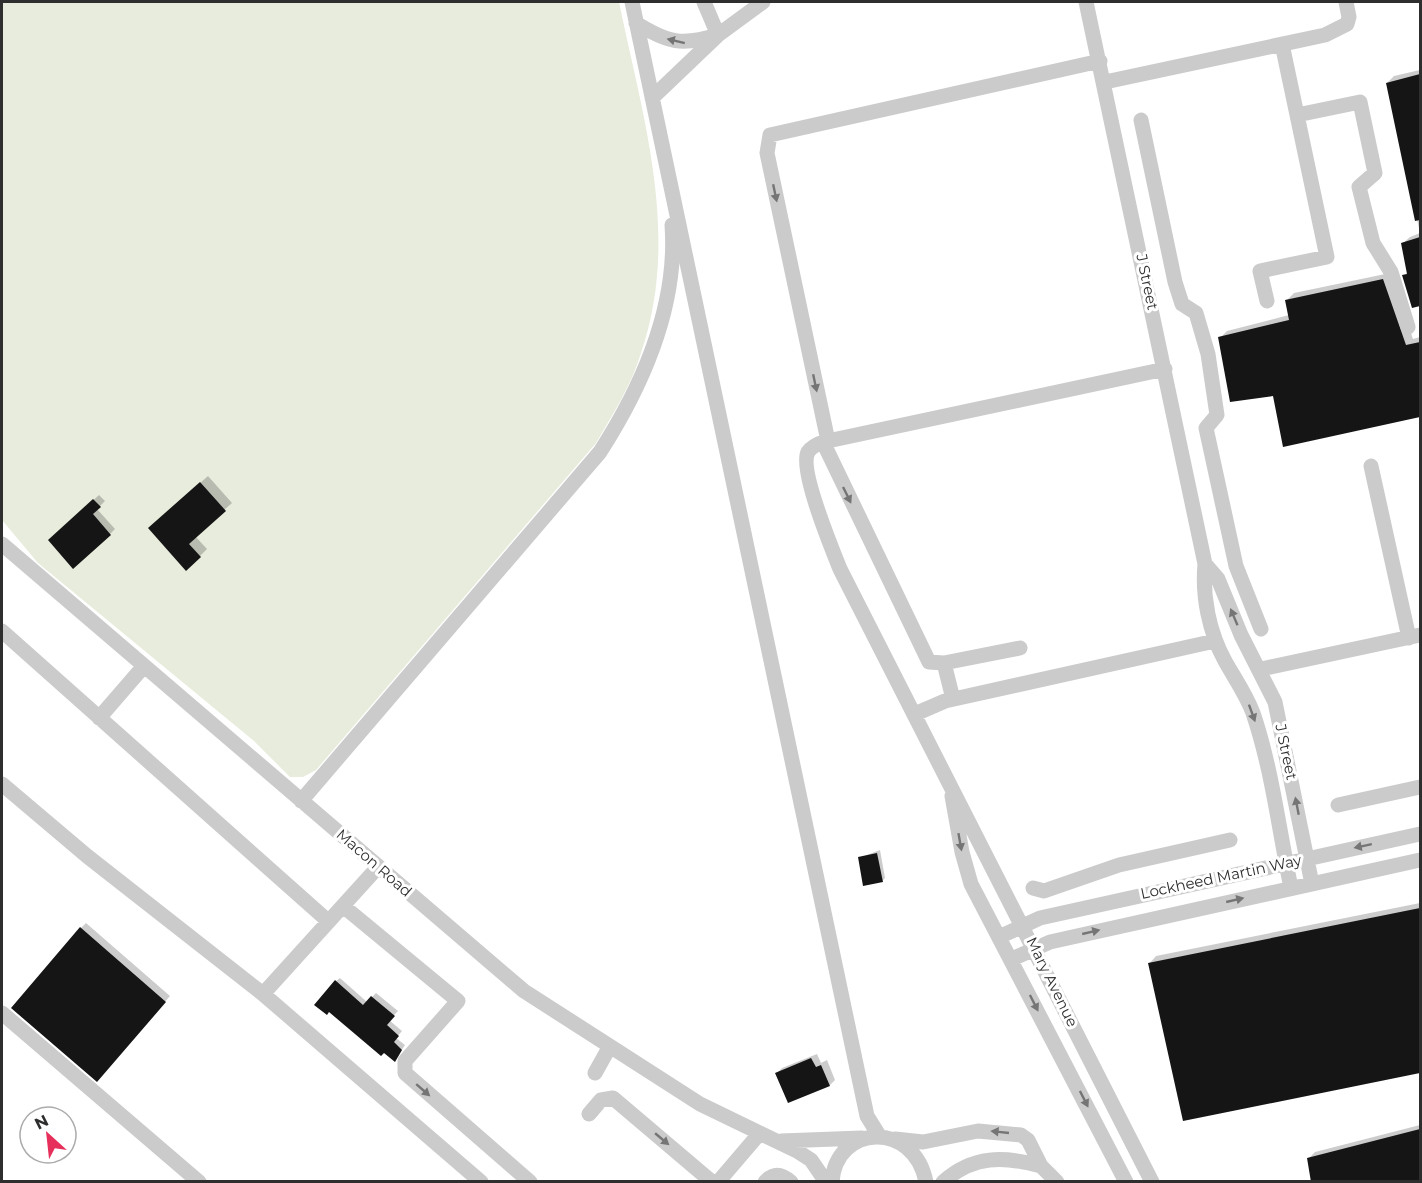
<svg xmlns="http://www.w3.org/2000/svg" width="1422" height="1183" viewBox="0 0 1422 1183" font-family="Montserrat,sans-serif">
<style>
.green{fill:#e7ecdc}
.shadow{fill:#0003}
.building{fill:#151515}
.lines{fill:none;stroke-linecap:round;stroke-linejoin:round}
.minor{stroke:#cbcbcb;stroke-width:15}
.oneway{fill:#757575}
.labels{text-anchor:middle;stroke-width:6;stroke-linejoin:round;paint-order:stroke}
.street-label{font-size:15px;fill:#2e2e2e;stroke:#fff}
</style>
<rect width="100%" height="100%" fill="#fff"/>
<!-- green -->
<path class="green" d="M 2,2 L 619,2 C 643,119 681,235 641,353 C 631,386 613,414 596,443 L 316,770 L 303,777 L 290,777 L 254,741 L 38,563 L 2,520 Z"/>
<!-- shadow -->
<path class="shadow" d="M 1420,70 L 1420,305 L 1413,306 L 1404,276 L 1408,272 L 1402,244 L 1410,237 L 1420,233 L 1387,83 L 1394,76 Z
M 1390,273 L 1413,339 L 1420,337 L 1420,416 L 1285,445 L 1274,394 L 1220,338 L 1227,331 L 1289,315 L 1287,300 L 1294,293 Z
M 208,476 L 232,503 L 195,536 L 207,549 L 200,556 L 157,521 Z
M 99,495 L 105,501 L 97,509 L 115,529 L 110,534 L 55,535 Z
M 880,850 L 885,878 L 882,881 L 859,858 Z
M 1420,903 L 1420,1071 L 1185,1119 L 1149,964 L 1156,956 Z
M 86,923 L 170,996 L 102,1075 L 81,928 Z
M 340,978 L 367,1002 L 376,993 L 398,1011 L 389,1020 L 402,1031 L 396,1038 L 405,1045 L 395,1060 L 336,981 Z
M 817,1054 L 821,1063 L 827,1060 L 835,1080 L 830,1085 L 789,1101 L 777,1073 L 782,1068 Z
M 1420,1125 L 1420,1182 L 1313,1182 L 1308,1159 L 1315,1152 Z"/>
<!-- building -->
<path class="building" d="M 1420,74 L 1420,220 L 1415,221 L 1386,83 Z
M 1420,237 L 1420,306 L 1412,308 L 1402,275 L 1407,274 L 1401,243 Z
M 1383,279 L 1406,345 L 1420,342 L 1420,417 L 1283,447 L 1273,396 L 1230,402 L 1218,337 L 1289,320 L 1285,300 Z
M 200,482 L 226,511 L 189,544 L 201,557 L 186,571 L 148,528 Z
M 93,499 L 101,507 L 93,514 L 111,535 L 73,569 L 48,540 Z
M 877,853 L 883,882 L 863,886 L 858,857 Z
M 1420,908 L 1420,1073 L 1183,1121 L 1148,963 Z
M 80,927 L 166,1002 L 97,1082 L 11,1008 Z
M 335,980 L 363,1005 L 371,996 L 395,1016 L 387,1025 L 399,1036 L 394,1042 L 402,1050 L 395,1062 L 384,1053 L 381,1056 L 329,1012 L 327,1015 L 314,1005 Z
M 811,1058 L 816,1067 L 821,1065 L 830,1086 L 788,1103 L 775,1073 Z
M 1420,1129 L 1420,1182 L 1311,1182 L 1307,1158 Z"/>
<g class="lines">
<!-- minor -->
<path class="minor" d="M 632,2 L 867,1116 L 880,1137
M 1086,2 L 1205,564 C 1202,596 1209,632 1225,661 C 1235,679 1246,694 1253,713 C 1272,769 1279,830 1291,888
M 636,23 C 668,43 682,46 718,35 L 704,2
M 1105,82 L 1325,35 L 1347,24 L 1349,17 L 1346,2
M 652,98 L 718,35 L 763,2
M 1297,115 L 1360,102 L 1375,173 L 1359,187 L 1373,243 L 1391,272 L 1408,327
M 1141,120 L 1175,282 L 1182,304 L 1196,313 L 1208,354 L 1217,415 L 1206,428 L 1236,566 L 1261,629
M 1267,301 L 1260,271 L 1327,257 L 1282,44
M 828,441 L 767,153 L 770,135 L 1100,61
M 823,442 L 929,662 L 944,663 L 1020,648
M 1371,466 L 1409,638
M 2,544 L 524,991 L 700,1104 L 797,1151 L 811,1160 L 826,1182
M 1205,564 L 1218,579 L 1241,635 L 1275,702 L 1312,884
M 2,631 L 328,921
M 944,663 L 953,699
M 1261,669 L 1420,635
M 915,714 L 945,701 L 1215,641
M 99,718 L 144,666
M 2,784 L 87,856 L 263,994 L 378,867
M 952,796 L 962,852 L 971,884 L 1126,1182
M 301,801 L 600,452 C 643,385 678,306 672,225
M 1338,805 L 1420,787
M 1033,888 L 1044,891 L 1119,865 L 1230,840
M 343,906 L 458,1001 L 405,1061 L 405,1073 L 530,1182
M 999,937 L 1040,918 L 1420,834
M 1012,959 L 1050,942 L 1420,860
M 263,994 L 481,1182
M 2,1013 L 199,1182
M 595,1073 L 609,1048
M 589,1114 L 601,1100 L 613,1098 L 712,1182
M 895,1139 L 923,1142 L 978,1131 L 1021,1135 L 1028,1140 L 1041,1166 L 1057,1182
M 781,1141 L 862,1138
M 718,1182 L 759,1134
M 765,1182 C 774,1172 782,1174 791,1182
M 832,1182 C 836,1124 914,1120 926,1182
M 943,1182 C 973,1155 1004,1156 1041,1166
M 1152,1182 L 840,569 C 832,549 799,469 808,452 C 812,446 817,444 823,442 L 1165,369"/>
</g>
<!-- one-way arrows -->
<defs><path id="oneway-solid" d="M-6-.8H1V-3.2L6.5 0L1 3.2V.8H-6Z" transform="scale(1.5)"/></defs>
<g class="oneway">
<use href="#oneway-solid" transform="translate(676 41) rotate(-166)"/>
<use href="#oneway-solid" transform="translate(775 193) rotate(78)"/>
<use href="#oneway-solid" transform="translate(815 383) rotate(78)"/>
<use href="#oneway-solid" transform="translate(847 495) rotate(64)"/>
<use href="#oneway-solid" transform="translate(1234 617) rotate(-113)"/>
<use href="#oneway-solid" transform="translate(1252 713) rotate(70)"/>
<use href="#oneway-solid" transform="translate(1297 806) rotate(-101)"/>
<use href="#oneway-solid" transform="translate(960 842) rotate(80)"/>
<use href="#oneway-solid" transform="translate(1363 846) rotate(168)"/>
<use href="#oneway-solid" transform="translate(1235 900) rotate(-13)"/>
<use href="#oneway-solid" transform="translate(1091 932) rotate(-13)"/>
<use href="#oneway-solid" transform="translate(1034 1003) rotate(63)"/>
<use href="#oneway-solid" transform="translate(423 1090) rotate(41)"/>
<use href="#oneway-solid" transform="translate(1084 1099) rotate(63)"/>
<use href="#oneway-solid" transform="translate(1000 1132) rotate(-174)"/>
<use href="#oneway-solid" transform="translate(662 1139) rotate(40)"/>
</g>
<g class="labels">
<!-- street labels -->
<g class="street-label">
<text transform="translate(1147 282) rotate(78)" y="5">J Street</text>
<text transform="translate(1286 752) rotate(78)" y="5">J Street</text>
<text transform="translate(374 863) rotate(41)" y="5">Macon Road</text>
<text transform="translate(1221 877) rotate(-12)" y="5">Lockheed Martin Way</text>
<text transform="translate(1052 982) rotate(64)" y="5">Mary Avenue</text>
</g>
</g>
<!-- border -->
<rect width="1422" height="1183" fill="none" stroke="#2e2e2e" stroke-width="6"/>
<!-- north arrow -->
<g transform="translate(48 1135) rotate(333)"><circle r="28" fill="#ffffff" stroke="#ababab" stroke-width="1.5"/>
<path d="M0-4.5L10 22L0 15L-10 22Z" fill="#e62f5a"/>
<text y="-9" font-size="16" font-weight="bold" text-anchor="middle" fill="#2e2e2e">N</text>
</g>
</svg>
